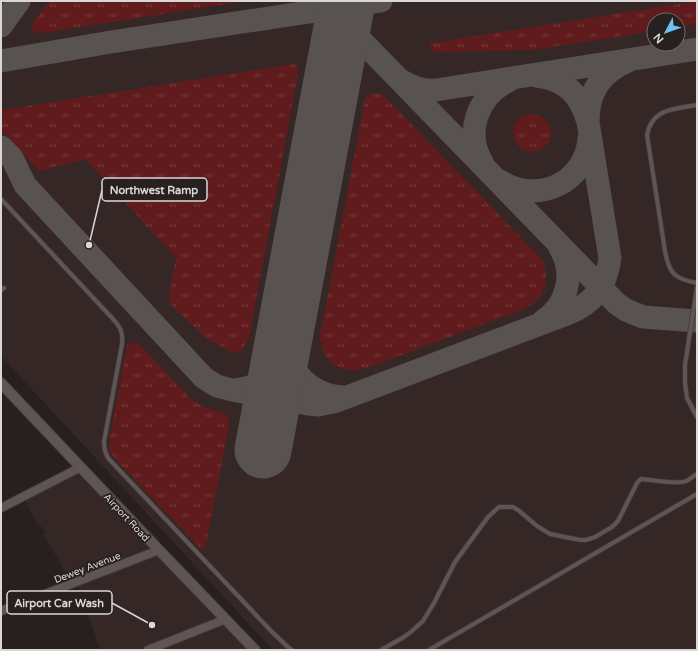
<svg xmlns="http://www.w3.org/2000/svg" width="698" height="651" viewBox="0 0 698 651" font-family="'Varela Round',sans-serif">
<style>
.built{fill:#352726;fill-rule:evenodd}
.grass{fill:url(#grass-tufts)}
.lines{fill:none;stroke-linecap:round;stroke-linejoin:round}
.taxiway{stroke:#585251;stroke-width:23}
.runway{stroke:#585251;stroke-width:57}
.service-casing{stroke:#413a3a;stroke-width:5.5}
.minor-casing{stroke:#413a3a;stroke-width:10}
.secondary-casing{stroke:#413a3a;stroke-width:12}
.service{stroke:#5e5554;stroke-width:4}
.minor{stroke:#5e5554;stroke-width:8}
.secondary{stroke:#5e5554;stroke-width:10}
.labels{text-anchor:middle;stroke-width:3.5;stroke-linejoin:round;paint-order:stroke}
.street-label{font-size:10px;fill:#dcd7d7;stroke:#27201f}
.leader{fill:none;stroke:#dcd7d7;stroke-width:1.5}
.callout-dot{fill:#dcd7d7;stroke:#27201f;stroke-width:1.5}
.callout{fill:#27201f;stroke:#dcd7d7;stroke-width:1.5}
.callout-label{font-size:11px;text-anchor:middle;font-weight:bold;fill:#dcd7d7}
</style>
<defs>
<pattern id="grass-tufts" width="24" height="20" patternUnits="userSpaceOnUse"><rect width="24" height="20" fill="#601b1c"/><path d="M3 7l-1-3M5 7V3M7 7l1-3M15 17l-1-3M17 17v-4M19 17l1-3" fill="none" stroke="#763b3c"/></pattern>
</defs>
<rect width="100%" height="100%" fill="#27201f"/>
<!-- built -->
<path class="built" d="M 1,1 L 697,1 L 697,650 L 273,650 L 1,356 ZM 654,20 L 678,20 L 678,44 L 654,44 Z
M 81,466 L 255,650 L 100,650 L 76,580 L 68,584 L 62,566 L 43,534 L 47,532 L 36,522 L 23,496 Z"/>
<!-- grass -->
<path class="grass" d="M 49,1 L 245,1 L 42,33 L 34,33 L 31,29 L 33,23 Z
M 697,1 L 697,24 L 678,27 L 678,20 L 654,20 L 654,31 L 532,50 L 441,52 L 431,51 L 430,49 L 430,45 L 432,43 L 444,41 Z
M 294,64 L 298,67 L 298,74 L 249,338 C 245,345 242,354 232,352 L 206,338 L 168,302 L 176,258 L 85,159 L 39,171 L 1,130 L 1,110 Z
M 373,93 L 381,94 L 386,98 L 534,251 C 537,254 541,257 543,261 C 545,265 546,272 546,276 C 545,294 538,301 524,309 L 370,367 L 356,370 L 343,369 L 331,363 L 323,351 L 320,337 L 364,104 L 366,96 Z
M513 133a19 19 0 1 1 38 0a19 19 0 1 1-38 0Z
M 131,343 L 138,344 L 141,346 L 189,397 L 204,407 L 224,413 L 227,415 L 229,422 L 229,426 L 206,545 C 205,548 203,549 200,548 L 115,459 C 109,451 108,446 110,436 L 126,352 L 127,346 Z"/>
<g class="lines">
<!-- taxiway -->
<path class="taxiway" d="M 323,1 L 616,303 L 626,310 L 643,317 L 697,321
M 1,26 L 19,1
M 1,61 L 111,42 L 381,1
M 537,76 C 567,80 580,95 588,122
M 402,81 C 413,88 423,91 436,90 L 697,49
M 1,147 L 12,158 L 25,185 L 204,378 L 217,386 L 232,390 L 308,404 L 318,405 L 334,402 L 567,314 C 594,303 606,287 610,258 L 588,122 C 588,91 601,72 630,60
M 483,164 C 464,133 477,95 510,80
M 500,181 C 537,205 586,183 589,138
M 543,321 C 568,305 575,273 560,248
M 284,338 C 286,345 287,353 290,359 C 298,382 319,396 343,397
M 235,390 C 260,388 270,375 281,356"/>
<!-- runway -->
<path class="runway" d="M 263,450 L 347,1"/>
<defs>
<path id="service" d="M 697,105 C 675,109 652,108 647,135 L 665,251 C 669,274 675,279 697,283
M 1,199 L 113,319 C 121,328 123,332 122,344 L 104,442 L 105,451 L 108,458 L 272,632 L 288,647 L 292,650
M 697,287 L 685,365 L 685,383 L 687,398 L 697,417
M 1,290 L 4,288
M 381,650 L 404,637 L 412,631 L 423,621 L 434,603 L 455,562 L 488,517 L 499,507 L 513,507 L 518,510 L 537,526 L 550,534 L 580,540 L 586,540 L 595,537 L 612,527 L 618,521 L 637,483 L 641,479 C 653,480 676,485 686,481 C 690,479 694,476 697,474
M 429,650 L 697,494"/>
<path id="minor" d="M 1,508 L 81,467
M 1,611 L 159,550
M 148,650 L 226,619"/>
<path id="secondary" d="M 1,383 L 159,550 L 255,650"/>
</defs>
<!-- service casing -->
<use href="#service" class="service-casing"/>
<!-- minor casing -->
<use href="#minor" class="minor-casing"/>
<!-- secondary casing -->
<use href="#secondary" class="secondary-casing"/>
<!-- service -->
<use href="#service" class="service"/>
<!-- minor -->
<use href="#minor" class="minor"/>
<!-- secondary -->
<use href="#secondary" class="secondary"/>
</g>
<g class="labels">
<!-- street labels -->
<g class="street-label">
<text transform="translate(127 517) rotate(47)" y="4">Airport Road</text>
<text transform="translate(87 567) rotate(-21)" y="4">Dewey Avenue</text>
</g>
</g>
<!-- callouts -->
<path class="leader" d="M89 245L102 190M152 625L112 603"/>
<g class="callout-dot">
<circle cx="89" cy="245" r="4"/>
<circle cx="152" cy="625" r="4"/>
</g>
<g class="callout">
<rect x="102" y="178" width="105" height="23" rx="4"/>
<rect x="7" y="591" width="105" height="23" rx="4"/>
</g>
<g class="callout-label">
<text x="154" y="194">Northwest Ramp</text>
<text x="59" y="607">Airport Car Wash</text>
</g>
<!-- border -->
<rect width="698" height="651" fill="none" stroke="#dcd7d7" stroke-width="4"/>
<!-- north arrow -->
<g transform="translate(666 32) rotate(229)"><circle r="19" fill="#27201f" stroke="#6f6969"/>
<path d="M0-3L7 15L0 10L-7 15Z" fill="#6bc3f2"/>
<text y="-6" font-size="11" font-weight="bold" text-anchor="middle" fill="#dcd7d7">N</text>
</g>
</svg>
